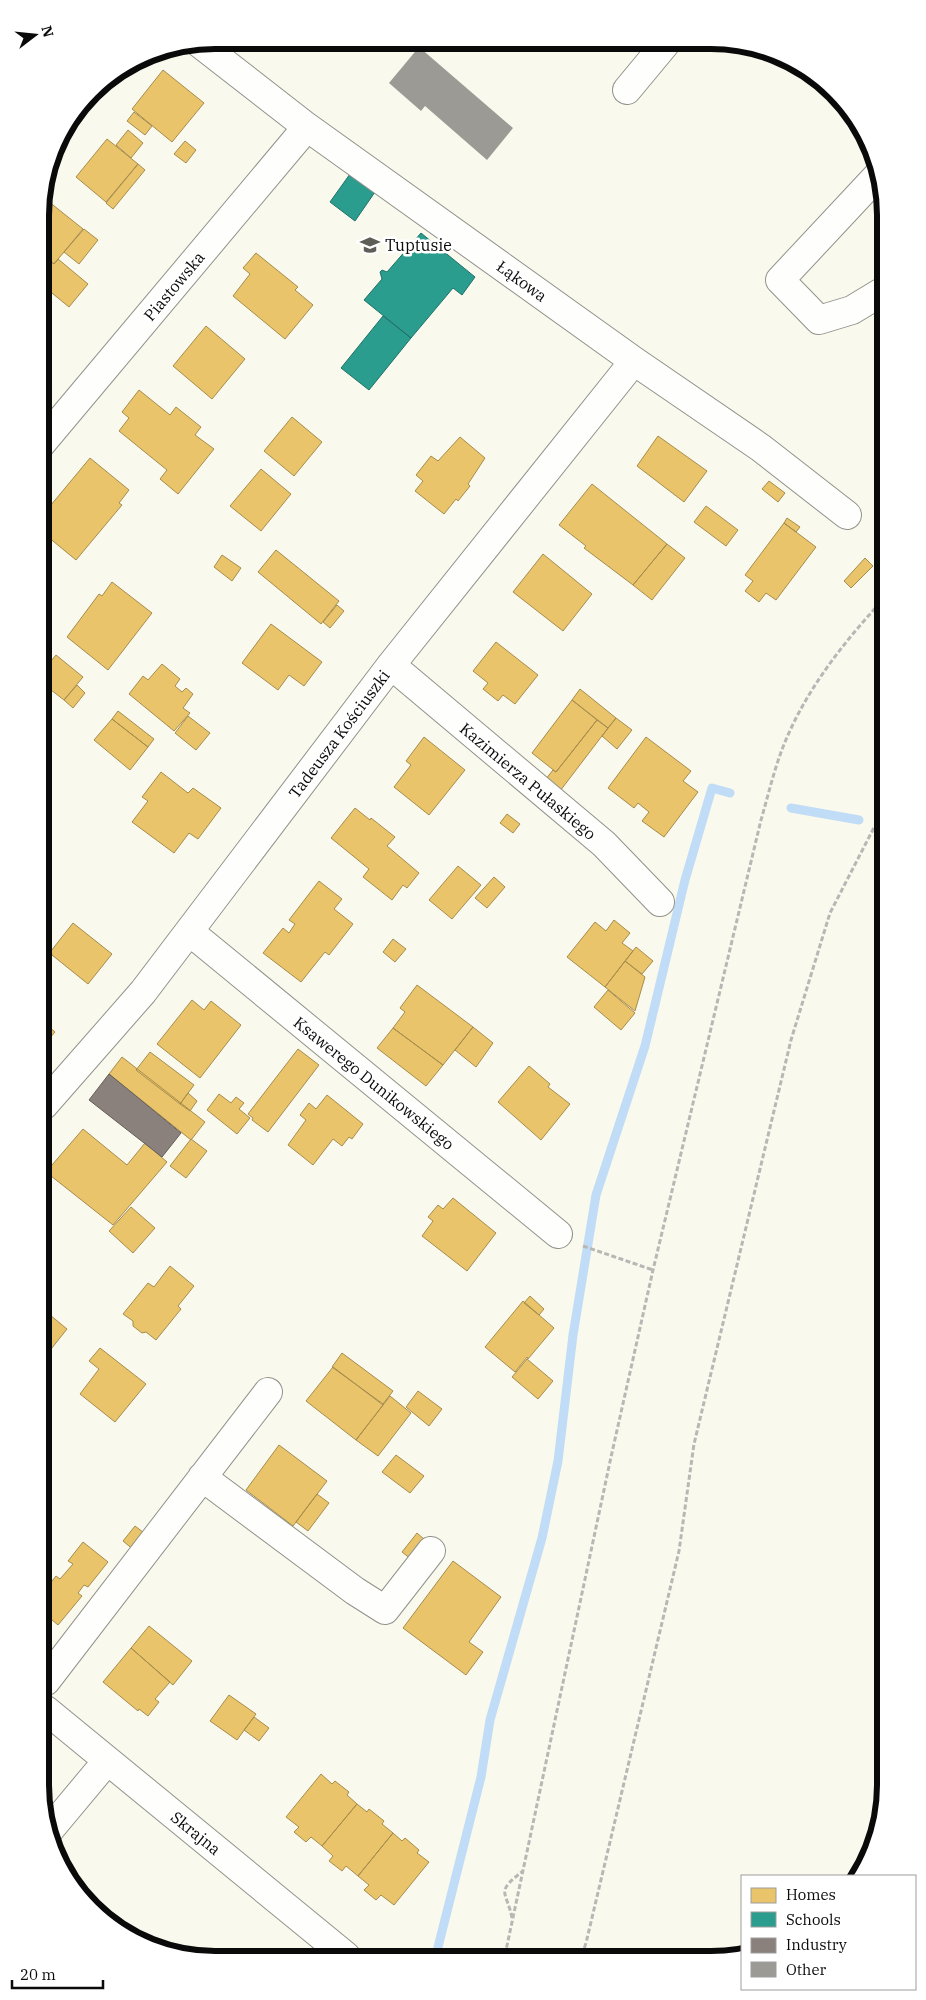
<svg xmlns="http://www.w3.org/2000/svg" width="926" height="2000" viewBox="0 0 926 2000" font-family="'IBM Plex Serif',serif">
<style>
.homes{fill:#e9c46a;stroke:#a68c4d}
.schools{fill:#2a9d8f;stroke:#207167}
.industry{fill:#8a817c;stroke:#645d5a}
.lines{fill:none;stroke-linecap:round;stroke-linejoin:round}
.stream{stroke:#c1dcf6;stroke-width:9}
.building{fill:#9c9a94}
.minor-casing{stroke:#92928c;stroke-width:30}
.path{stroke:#b7b7b5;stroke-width:3;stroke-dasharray:5 2.5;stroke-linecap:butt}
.minor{stroke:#fefefc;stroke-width:28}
.labels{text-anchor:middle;stroke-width:5;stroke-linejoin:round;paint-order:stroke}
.poi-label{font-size:16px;fill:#0a0a0a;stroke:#fff;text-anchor:start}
.street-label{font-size:16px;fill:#0a0a0a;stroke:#fff}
.rim{fill:none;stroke:#0a0a0a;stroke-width:6}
</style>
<rect width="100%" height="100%" fill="#faf9ed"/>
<!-- homes -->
<path class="homes" d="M 163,70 L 204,103 L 172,142 L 132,109 Z
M 134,112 L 152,126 L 145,135 L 127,121 Z
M 128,130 L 143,143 L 131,158 L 116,145 Z
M 107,139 L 138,164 L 106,202 L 76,177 Z
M 185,141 L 196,150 L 186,163 L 174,154 Z
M 138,164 L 145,170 L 113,209 L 106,203 Z
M 43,197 L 48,201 L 40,210 L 40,203 Z
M 48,201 L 83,229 L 54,264 L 41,253 L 40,210 Z
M 84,229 L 98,240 L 79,264 L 64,252 Z
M 41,253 L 54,264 L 58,259 L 88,284 L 69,307 L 41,284 Z
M 256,253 L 298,287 L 295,290 L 313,305 L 285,339 L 233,296 L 250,274 L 243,268 Z
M 206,326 L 245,359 L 212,399 L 173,366 Z
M 139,390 L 170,415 L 176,407 L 201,427 L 195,435 L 214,449 L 178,494 L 160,479 L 167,470 L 119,431 L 129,418 L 122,412 Z
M 292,417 L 322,442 L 294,476 L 264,451 Z
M 658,436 L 707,471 L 684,502 L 637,466 Z
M 460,437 L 485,458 L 468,484 L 470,486 L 458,501 L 456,499 L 444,514 L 415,491 L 423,481 L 416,475 L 431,456 L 438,461 Z
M 90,458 L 129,490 L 119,503 L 122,505 L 76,560 L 42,532 L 41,517 Z
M 261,469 L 291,494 L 261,531 L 230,506 Z
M 769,481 L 785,493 L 778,502 L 762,489 Z
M 592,484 L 667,544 L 633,585 L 584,548 L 586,546 L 559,525 Z
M 706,506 L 738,530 L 726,546 L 694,522 Z
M 787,518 L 800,527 L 796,532 L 784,523 Z
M 784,523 L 816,547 L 776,600 L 766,593 L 759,602 L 745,591 L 753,581 L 745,575 Z
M 667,544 L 685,558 L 652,600 L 633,585 Z
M 276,550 L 339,601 L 321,624 L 258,572 Z
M 543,554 L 592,594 L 563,631 L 513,592 Z
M 222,555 L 241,568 L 232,581 L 214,567 Z
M 865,558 L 873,566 L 851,588 L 844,581 Z
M 112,582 L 152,613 L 108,670 L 67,637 L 99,594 L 102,596 Z
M 337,605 L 344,611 L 330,628 L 323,622 Z
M 271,624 L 322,662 L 304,686 L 289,675 L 278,690 L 242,663 Z
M 496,642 L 538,675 L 515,704 L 503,695 L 498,701 L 483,689 L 488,683 L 473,671 Z
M 56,655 L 83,677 L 64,700 L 42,683 L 42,672 Z
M 162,664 L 180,679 L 175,686 L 182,692 L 186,688 L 193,694 L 183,708 L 190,713 L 174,731 L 129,694 L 143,676 L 148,680 Z
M 77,685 L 85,693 L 73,708 L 64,700 Z
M 580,689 L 616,718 L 608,728 L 572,700 Z
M 572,700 L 597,720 L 556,772 L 532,753 Z
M 118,711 L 154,739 L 148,747 L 112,719 Z
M 188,716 L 210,733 L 196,750 L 175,733 Z
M 616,718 L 632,730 L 617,749 L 602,736 Z
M 112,719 L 148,747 L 130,770 L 94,740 Z
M 597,720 L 608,728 L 560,791 L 545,780 L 553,770 L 556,772 Z
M 424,737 L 465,770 L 429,815 L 394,787 L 411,765 L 406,761 Z
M 646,737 L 691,771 L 683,781 L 698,792 L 664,837 L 642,821 L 649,812 L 638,803 L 634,808 L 608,788 Z
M 161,772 L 188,793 L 193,788 L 221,808 L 198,839 L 189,833 L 174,853 L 132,822 L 148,801 L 142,797 Z
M 355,808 L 370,820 L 371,818 L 395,837 L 387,846 L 419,873 L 407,888 L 403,885 L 392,900 L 363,877 L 369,869 L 331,838 Z
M 507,814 L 520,824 L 513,833 L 500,823 Z
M 458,866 L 481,885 L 452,919 L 429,900 Z
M 494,877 L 505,887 L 487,908 L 475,898 Z
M 319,881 L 342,899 L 334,909 L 353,924 L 329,955 L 325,952 L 301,982 L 263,953 L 283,928 L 289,933 L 295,924 L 289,920 Z
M 614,920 L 630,933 L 622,943 L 633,951 L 605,987 L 567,957 L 595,922 L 606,931 Z
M 73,923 L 112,954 L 88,984 L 52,955 L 51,951 Z
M 393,939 L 406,949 L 395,962 L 383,952 Z
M 636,947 L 653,961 L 642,974 L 625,961 Z
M 625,961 L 645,977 L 635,1011 L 605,987 Z
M 417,985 L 473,1027 L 443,1065 L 393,1028 L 405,1012 L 400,1008 Z
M 608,990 L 635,1013 L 621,1030 L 594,1007 Z
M 192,1000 L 204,1010 L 211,1001 L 241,1025 L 200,1078 L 157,1044 Z
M 43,1022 L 55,1032 L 43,1046 Z
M 473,1027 L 493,1043 L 476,1067 L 455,1050 Z
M 393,1028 L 443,1065 L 426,1086 L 377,1048 Z
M 298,1049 L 319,1065 L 268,1132 L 252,1120 L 253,1118 L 248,1114 Z
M 150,1052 L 194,1085 L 180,1104 L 136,1070 Z
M 122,1057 L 205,1122 L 191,1140 L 109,1074 Z
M 529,1066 L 550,1084 L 548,1087 L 570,1104 L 541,1140 L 498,1102 Z
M 188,1093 L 197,1101 L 190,1111 L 180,1104 Z
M 219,1094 L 231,1103 L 236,1097 L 244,1103 L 239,1109 L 250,1118 L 237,1134 L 207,1110 Z
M 327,1095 L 363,1124 L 352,1139 L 349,1137 L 342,1146 L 333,1139 L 313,1165 L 288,1145 L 306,1120 L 300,1115 L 309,1103 L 316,1109 Z
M 83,1129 L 127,1165 L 145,1143 L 167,1162 L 113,1225 L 46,1172 Z
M 191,1139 L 207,1151 L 186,1178 L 170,1166 Z
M 453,1198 L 496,1233 L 467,1271 L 422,1236 L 433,1221 L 428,1217 L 438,1205 L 443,1209 Z
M 131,1207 L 155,1228 L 133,1253 L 109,1231 Z
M 170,1266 L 194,1286 L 178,1306 L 181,1309 L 156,1340 L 146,1332 L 142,1333 L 133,1326 L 133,1321 L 123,1314 L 148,1283 L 154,1287 Z
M 530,1296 L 544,1309 L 539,1315 L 524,1303 Z
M 523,1301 L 554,1328 L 528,1359 L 527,1357 L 515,1372 L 485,1347 Z
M 44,1310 L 67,1329 L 44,1358 Z
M 100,1348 L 146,1384 L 115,1422 L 80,1394 L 99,1369 L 89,1361 Z
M 342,1353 L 393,1391 L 383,1404 L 332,1367 Z
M 527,1359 L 553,1381 L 538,1399 L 512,1377 Z
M 333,1367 L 383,1405 L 356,1440 L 306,1401 Z
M 418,1391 L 442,1409 L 429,1426 L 406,1407 Z
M 390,1396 L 411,1413 L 378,1456 L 356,1440 Z
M 279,1445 L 327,1481 L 293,1526 L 246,1490 Z
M 396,1455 L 424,1476 L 410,1493 L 382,1472 Z
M 45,1474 L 50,1478 L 45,1484 Z
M 317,1494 L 329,1503 L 308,1531 L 296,1522 Z
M 135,1526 L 148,1536 L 135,1551 L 123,1541 Z
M 417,1533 L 425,1540 L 411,1559 L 402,1552 Z
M 83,1542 L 108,1562 L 88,1587 L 84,1585 L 78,1593 L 82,1596 L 58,1625 L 45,1614 L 45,1590 L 56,1576 L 60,1579 L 73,1564 L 68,1561 Z
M 453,1561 L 501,1597 L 469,1642 L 483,1652 L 466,1675 L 403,1628 Z
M 149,1626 L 192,1661 L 173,1685 L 131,1648 Z
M 131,1648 L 170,1682 L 155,1699 L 159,1702 L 148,1716 L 139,1709 L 138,1711 L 103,1682 Z
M 229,1695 L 256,1714 L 237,1740 L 210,1721 Z
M 254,1717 L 269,1728 L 259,1741 L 244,1730 Z
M 321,1774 L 332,1784 L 335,1781 L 349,1792 L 347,1795 L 357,1804 L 322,1846 L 311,1837 L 306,1842 L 294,1832 L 299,1827 L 286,1817 Z
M 357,1804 L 367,1812 L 369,1809 L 384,1821 L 382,1824 L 393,1833 L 358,1876 L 346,1866 L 342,1871 L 329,1861 L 333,1856 L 322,1846 Z
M 393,1833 L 402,1841 L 405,1838 L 419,1850 L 417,1853 L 429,1862 L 394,1905 L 381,1895 L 376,1900 L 364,1890 L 369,1885 L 358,1876 Z
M 167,1943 L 182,1957 L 163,1948 Z"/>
<!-- schools -->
<path class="schools" d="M 350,174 L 375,192 L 355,221 L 330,202 Z
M 421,233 L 475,277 L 462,295 L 453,288 L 411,338 L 364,300 L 382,279 L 380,272 L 382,270 L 387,272 Z
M 383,316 L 411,338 L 369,390 L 341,368 Z"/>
<!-- industry -->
<path class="industry" d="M 109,1074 L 181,1133 L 162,1157 L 89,1100 Z"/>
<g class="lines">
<!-- stream -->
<path class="stream" d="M 791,808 L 859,820
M 436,1955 L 481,1777 L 490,1720 L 542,1538 L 558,1461 L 573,1335 L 596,1195 L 645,1046 L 685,880 L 712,788 L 730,793"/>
</g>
<!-- building -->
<path class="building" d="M 419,47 L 513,128 L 487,160 L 425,106 L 421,111 L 389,83 Z"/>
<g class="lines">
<defs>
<path id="minor" d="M 199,43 L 307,127 L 634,361 L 761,448 L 847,515
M 627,90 L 666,43
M 880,173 L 780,280 L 819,320 L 852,310 L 880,293
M 41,444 L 307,127
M 391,665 L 604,844 L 660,902
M 190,932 L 558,1234
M 44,1105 L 143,992 L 391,665 L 634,361
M 202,1477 L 355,1591 L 385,1610 L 431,1551
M 46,1681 L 268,1392
M 46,1710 L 346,1956
M 47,1833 L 107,1761"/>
</defs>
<!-- minor casing -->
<use href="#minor" class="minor-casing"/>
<!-- path -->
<path class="path" d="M 583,1246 L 653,1270
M 512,1918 C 507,1891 494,1893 523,1871
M 505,1955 L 611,1457 L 653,1270 L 761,820 C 768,796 774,770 783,747 C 804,693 842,644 881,602
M 582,1955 L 586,1943 L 679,1551 L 694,1444 L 791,1040 L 830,913 L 882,812"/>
<!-- minor -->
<use href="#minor" class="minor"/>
</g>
<!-- icons -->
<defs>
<symbol id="school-bare" viewBox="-9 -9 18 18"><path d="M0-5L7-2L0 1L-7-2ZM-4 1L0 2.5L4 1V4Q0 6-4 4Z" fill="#5e5e59" stroke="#fff" stroke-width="2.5" paint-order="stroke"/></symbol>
</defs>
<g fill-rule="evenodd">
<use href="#school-bare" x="356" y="231" width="28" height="28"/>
</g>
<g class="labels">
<!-- poi labels -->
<g class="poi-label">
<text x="385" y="251">Tuptusie</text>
</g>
<!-- street labels -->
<g class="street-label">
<text transform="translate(522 281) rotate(36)" y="6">Łąkowa</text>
<text transform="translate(174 286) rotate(-50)" y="6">Piastowska</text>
<text transform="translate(339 734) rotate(-53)" y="6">Tadeusza Kościuszki</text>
<text transform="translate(528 781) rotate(40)" y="6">Kazimierza Pułaskiego</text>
<text transform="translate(374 1083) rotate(39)" y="6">Ksawerego Dunikowskiego</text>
<text transform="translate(196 1833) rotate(39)" y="6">Skrajna</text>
</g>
</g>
<!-- crop -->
<path d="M0 0H926V2000H0ZM215 49H711A166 166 0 0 1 877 215V1785A166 166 0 0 1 711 1951H215A166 166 0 0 1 49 1785V215A166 166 0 0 1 215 49Z" fill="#fff" fill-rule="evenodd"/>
<path class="rim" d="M215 49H711A166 166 0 0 1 877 215V1785A166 166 0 0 1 711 1951H215A166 166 0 0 1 49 1785V215A166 166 0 0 1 215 49Z"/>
<!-- legend -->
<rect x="741" y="1875" width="175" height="115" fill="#ffffff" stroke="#9d9d9d"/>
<rect x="751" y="1888" width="25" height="15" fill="#e9c46a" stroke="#9d9d9d"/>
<text x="786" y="1900" font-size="15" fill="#0a0a0a">Homes</text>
<rect x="751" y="1912" width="25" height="15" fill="#2a9d8f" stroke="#9d9d9d"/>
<text x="786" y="1925" font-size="15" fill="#0a0a0a">Schools</text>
<rect x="751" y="1938" width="25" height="15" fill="#8a817c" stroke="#9d9d9d"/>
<text x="786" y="1950" font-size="15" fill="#0a0a0a">Industry</text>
<rect x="751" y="1962" width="25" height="15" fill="#9c9a94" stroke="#9d9d9d"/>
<text x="786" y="1975" font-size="15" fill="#0a0a0a">Other</text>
<!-- north arrow -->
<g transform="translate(35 35) rotate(74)" stroke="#ffffff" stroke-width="4" paint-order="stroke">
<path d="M0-4L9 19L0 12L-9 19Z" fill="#0a0a0a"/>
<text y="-8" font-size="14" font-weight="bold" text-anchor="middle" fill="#0a0a0a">N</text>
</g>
<!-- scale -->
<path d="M12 1980v8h91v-8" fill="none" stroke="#0a0a0a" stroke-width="2.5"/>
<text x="20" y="1980" font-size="15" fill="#0a0a0a" stroke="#ffffff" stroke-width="4" paint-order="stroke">20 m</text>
</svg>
